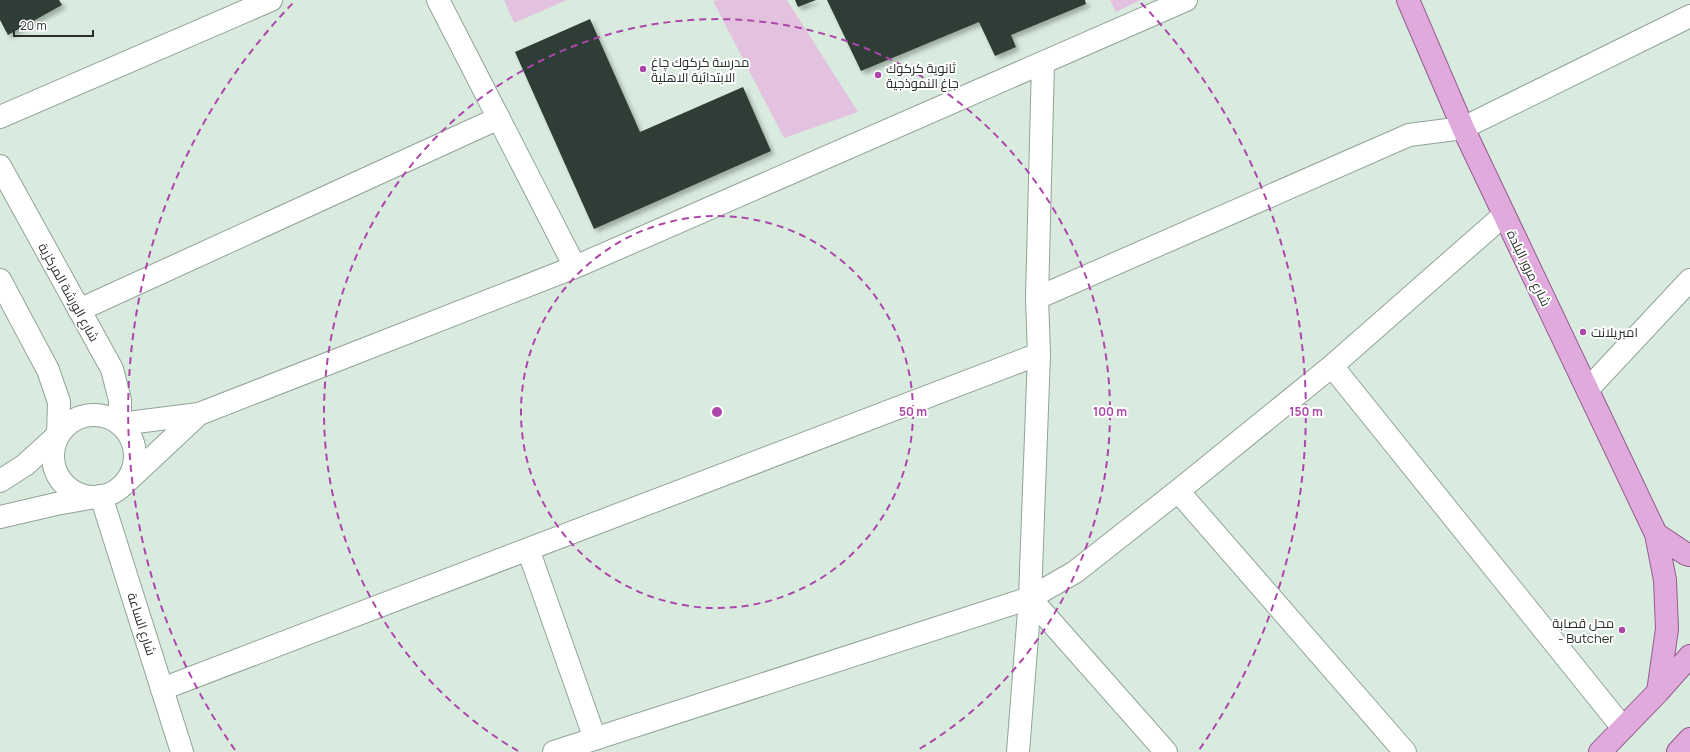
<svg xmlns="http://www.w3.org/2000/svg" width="1690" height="752" viewBox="0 0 1690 752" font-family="Manrope,Cairo,sans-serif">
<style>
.green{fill:#e2c2de}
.building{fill:#2f3e34;filter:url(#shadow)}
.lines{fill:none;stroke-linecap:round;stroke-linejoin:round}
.street-casing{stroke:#92a397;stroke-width:24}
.secondary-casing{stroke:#92a397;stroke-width:24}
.primary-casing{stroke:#935b90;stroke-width:24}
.street{stroke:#fff;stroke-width:22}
.secondary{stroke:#fff;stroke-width:22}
.primary{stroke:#e0aadd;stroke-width:22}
.ring{fill:none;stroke:#ad46aa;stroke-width:2;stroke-dasharray:7 5}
.poi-dot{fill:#ad46aa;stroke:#fff;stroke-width:1.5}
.labels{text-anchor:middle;stroke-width:4;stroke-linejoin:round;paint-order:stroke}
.poi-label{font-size:13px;fill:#29302b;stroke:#fff;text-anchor:start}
.street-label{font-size:13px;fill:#29302b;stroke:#fff}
.centre{fill:#ad46aa;stroke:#fff;stroke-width:2}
.ring-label{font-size:12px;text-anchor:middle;font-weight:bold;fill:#ad46aa;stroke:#fff;stroke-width:4;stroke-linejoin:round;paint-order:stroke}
</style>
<defs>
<filter id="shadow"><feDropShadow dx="3.5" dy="3.5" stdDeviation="2" flood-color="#0004"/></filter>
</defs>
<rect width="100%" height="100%" fill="#d8ebde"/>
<!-- green -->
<path class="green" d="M 504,0 L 567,0 L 514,23 Z
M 719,0 L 787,0 L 858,112 L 784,138 L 713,1 Z
M 1110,0 L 1141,0 L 1116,12 Z"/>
<!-- building -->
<path class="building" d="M 0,0 L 59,0 L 62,5 L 8,35 L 0,20 Z
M 795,0 L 816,0 L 798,7 Z
M 827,0 L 1085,0 L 1086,4 L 1011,35 L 1016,47 L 995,56 L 979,22 L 861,71 Z
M 590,19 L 640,132 L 743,87 L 771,151 L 594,229 L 515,52 Z"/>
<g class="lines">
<defs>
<path id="street" d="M 438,0 L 575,267
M 0,117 L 271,0
M 1037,298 L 1409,135 L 1463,128 L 1690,16
M 79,310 L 499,118
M 1332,366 L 1623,728
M 1588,389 L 1690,280
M 199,414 L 575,267 L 1186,0
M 120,424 L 199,414 L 122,486
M 0,481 L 25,465 L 58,435
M 1178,491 L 1405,752
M 0,517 L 56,504 L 101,496
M 528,549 L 595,739
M 1030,598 L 1166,752
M 162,689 L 1039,354
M 554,752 L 1030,598 L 1075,572 L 1178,491 L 1332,366 L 1504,215
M 1018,752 L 1030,598 L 1039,354 L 1037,298 L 1043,63"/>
<path id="secondary" d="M 0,166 L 112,369 L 120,400 L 120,424
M 0,280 L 48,370 L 59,402 L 58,435
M53 456a41 41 0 1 1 82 0a41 41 0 1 1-82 0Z
M 101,496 L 182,752"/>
<path id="primary" d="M 1408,0 L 1463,128 L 1656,534 L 1665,580 L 1667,629 L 1658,692
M 1656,534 L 1686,554 L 1690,555
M 1600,752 L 1658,692 L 1690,656
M 1678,752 L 1690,739"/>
</defs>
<!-- street casing -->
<use href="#street" class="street-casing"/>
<!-- secondary casing -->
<use href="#secondary" class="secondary-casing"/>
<!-- primary casing -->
<use href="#primary" class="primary-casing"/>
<!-- street -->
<use href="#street" class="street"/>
<!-- secondary -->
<use href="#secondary" class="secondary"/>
<!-- primary -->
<use href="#primary" class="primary"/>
</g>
<!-- distance rings -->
<g class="ring">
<circle cx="717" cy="412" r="196"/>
<path d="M518 751A393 393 0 1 1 916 751"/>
<path d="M235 750A589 589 0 0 1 293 3M1141 3A589 589 0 0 1 1199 750"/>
</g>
<!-- markers -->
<g class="poi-dot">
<circle cx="643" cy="69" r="4"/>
<circle cx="878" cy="75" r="4"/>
<circle cx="1583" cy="332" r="4"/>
<circle cx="1622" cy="630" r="4"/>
</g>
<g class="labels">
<!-- poi labels -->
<g class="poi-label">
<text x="651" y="67">مدرسة كركوك چاغ<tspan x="651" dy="15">الابتدائية الاهلية</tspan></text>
<text x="886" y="73">ثانوية كركوك<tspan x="886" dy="15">جاغ النموذجية</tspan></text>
<text x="1591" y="337">امبريلانت</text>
<text x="1614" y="628" text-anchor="end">محل قصابة<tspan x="1614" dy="15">- Butcher</tspan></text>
</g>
<!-- street labels -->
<g class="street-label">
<text transform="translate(1529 268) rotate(64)" y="5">شارع مرور البلدة</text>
<text transform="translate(69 292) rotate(61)" y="5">شارع الورشة المركزية</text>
<text transform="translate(142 624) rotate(72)" y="5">شارع الساعة</text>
</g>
</g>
<circle cx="717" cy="412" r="6" class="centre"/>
<g class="ring-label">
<text x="913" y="416">50 m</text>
<text x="1110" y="416">100 m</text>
<text x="1306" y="416">150 m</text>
</g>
<!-- scale -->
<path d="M14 30v6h79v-6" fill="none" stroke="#29302b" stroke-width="2"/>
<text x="20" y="30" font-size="12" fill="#29302b" stroke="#ffffff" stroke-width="3" paint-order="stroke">20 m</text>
</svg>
